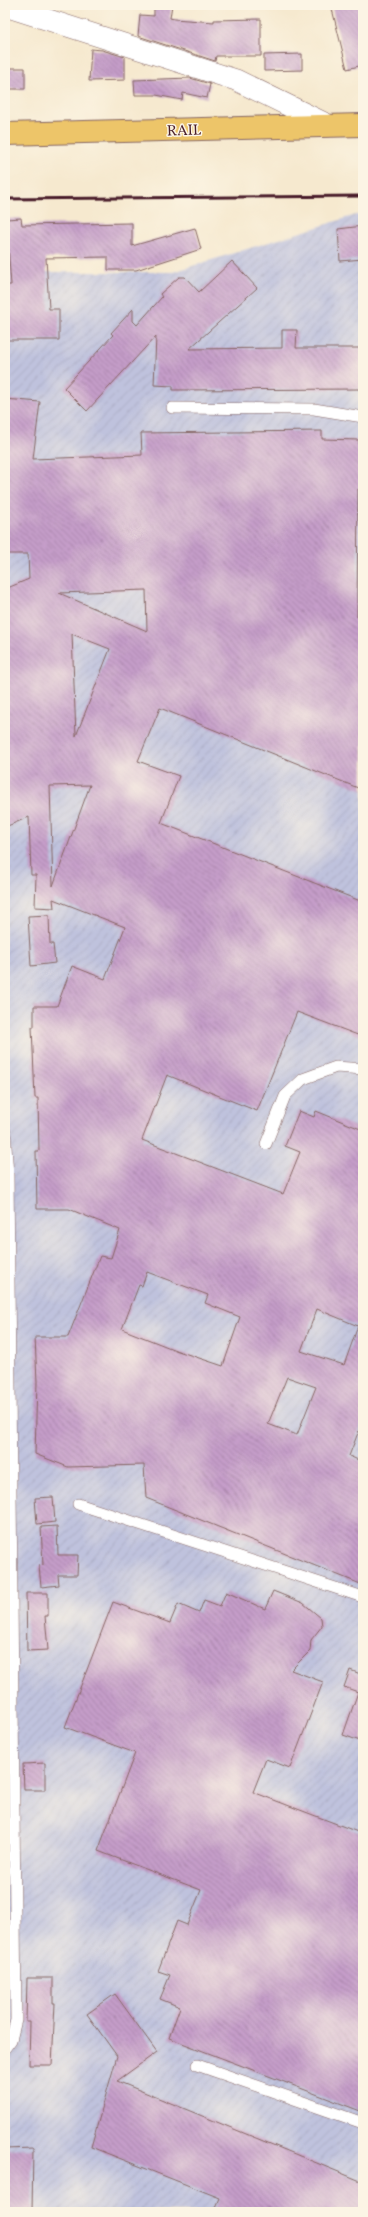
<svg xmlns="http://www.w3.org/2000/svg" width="368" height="2217" viewBox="0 0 368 2217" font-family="Vollkorn,serif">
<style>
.industrial{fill:url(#industrial-furrows)}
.building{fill:url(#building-back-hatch);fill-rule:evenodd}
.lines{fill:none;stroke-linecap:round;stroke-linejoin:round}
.lane-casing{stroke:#866664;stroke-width:12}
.street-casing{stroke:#866664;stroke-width:22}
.primary-casing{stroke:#866664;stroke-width:24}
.lane{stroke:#fff;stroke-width:11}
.street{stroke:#fff;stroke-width:21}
.primary{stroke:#edc569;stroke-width:22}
.rail{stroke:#4a1f2b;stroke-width:3}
.labels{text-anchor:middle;stroke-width:3;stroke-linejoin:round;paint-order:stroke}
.street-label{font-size:15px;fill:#4a1f2b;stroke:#fcf5e5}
</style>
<defs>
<pattern id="industrial-furrows" width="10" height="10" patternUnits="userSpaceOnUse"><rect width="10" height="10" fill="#bfc2dd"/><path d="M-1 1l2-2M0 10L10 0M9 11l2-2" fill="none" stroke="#a6a6be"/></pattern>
<pattern id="building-back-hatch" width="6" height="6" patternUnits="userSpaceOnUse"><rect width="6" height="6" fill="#c59dc9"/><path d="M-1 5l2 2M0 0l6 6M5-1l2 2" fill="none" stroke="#a27fa3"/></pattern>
</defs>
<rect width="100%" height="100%" fill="#fcf5e5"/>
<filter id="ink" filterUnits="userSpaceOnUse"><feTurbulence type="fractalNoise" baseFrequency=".025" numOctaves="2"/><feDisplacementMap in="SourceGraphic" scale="8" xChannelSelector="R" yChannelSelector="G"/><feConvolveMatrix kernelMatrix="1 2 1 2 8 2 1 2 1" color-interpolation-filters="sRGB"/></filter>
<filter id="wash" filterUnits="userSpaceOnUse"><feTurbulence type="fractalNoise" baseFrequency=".012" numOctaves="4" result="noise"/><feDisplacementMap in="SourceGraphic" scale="16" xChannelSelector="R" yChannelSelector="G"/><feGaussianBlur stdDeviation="0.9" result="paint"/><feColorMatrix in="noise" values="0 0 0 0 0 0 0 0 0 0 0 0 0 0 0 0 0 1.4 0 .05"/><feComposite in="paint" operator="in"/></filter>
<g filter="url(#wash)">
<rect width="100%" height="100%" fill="#f6e9cf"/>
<!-- industrial -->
<path class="industrial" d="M 356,215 L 363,215 L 363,2212 L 5,2212 L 5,272 L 173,272 Z"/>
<g id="blocks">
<!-- building -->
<path class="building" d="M 154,5 L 172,5 L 170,18 L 174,19 L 214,22 L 214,20 L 261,19 L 261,56 L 216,56 L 215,61 L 138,36 L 140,15 L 154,16 Z
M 331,5 L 363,5 L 363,65 L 347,69 Z
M 91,49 L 102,50 L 125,57 L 125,80 L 89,81 Z
M 302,54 L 302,70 L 264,71 L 264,55 Z
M 5,68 L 25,68 L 25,89 L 5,89 Z
M 190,78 L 210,84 L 207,98 L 183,93 L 182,100 L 156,95 L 135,95 L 134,80 Z
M 21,218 L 22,225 L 132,223 L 132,246 L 195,228 L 201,249 L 136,270 L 108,270 L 108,257 L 46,258 L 49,309 L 59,309 L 59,340 L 5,340 L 5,285 L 11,285 L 6,219 Z
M 363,226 L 363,259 L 340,261 L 338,229 Z
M 232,261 L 257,288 L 189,349 L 282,348 L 282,330 L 297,330 L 296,348 L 363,348 L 363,389 L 173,390 L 173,386 L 154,385 L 156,336 L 87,411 L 64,388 L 113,335 L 111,333 L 133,309 L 133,321 L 137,325 L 162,297 L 160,294 L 179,277 L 185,277 L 199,292 Z
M 5,399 L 40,402 L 33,459 L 142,455 L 141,433 L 322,431 L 322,439 L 359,440 L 359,454 L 363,454 L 363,490 L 358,489 L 357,617 L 363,617 L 363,790 L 160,708 L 138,761 L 179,776 L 161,823 L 363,902 L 363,1037 L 297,1012 L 257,1111 L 167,1075 L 142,1140 L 283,1194 L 300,1152 L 285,1146 L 299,1111 L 314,1117 L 316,1111 L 363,1130 L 363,1420 L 349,1456 L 363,1462 L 363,1585 L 146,1498 L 144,1465 L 68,1467 L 35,1454 L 37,1382 L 35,1337 L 68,1337 L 100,1256 L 111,1258 L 120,1230 L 69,1209 L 37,1209 L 36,1151 L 39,1151 L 38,1098 L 35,1098 L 32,1027 L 34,1027 L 34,1006 L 57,1006 L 72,966 L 105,979 L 125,927 L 53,899 L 54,908 L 35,907 L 36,875 L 31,875 L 29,817 L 5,827 L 5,589 L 29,579 L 28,554 L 5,554 ZM 146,590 L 147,631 L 59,593 ZM 72,634 L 110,649 L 76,736 ZM 90,785 L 53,886 L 50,786 ZM 147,1272 L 208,1295 L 205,1303 L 240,1317 L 223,1366 L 178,1351 L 122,1329 L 139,1285 L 142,1286 ZM 317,1309 L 358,1326 L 344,1365 L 301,1351 ZM 287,1377 L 316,1387 L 297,1435 L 268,1424 Z
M 49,915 L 50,944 L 53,944 L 55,963 L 31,966 L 28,916 Z
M 53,1497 L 55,1522 L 37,1524 L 35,1498 Z
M 57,1526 L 58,1555 L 78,1555 L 77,1575 L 58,1575 L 59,1585 L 41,1587 L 39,1566 L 43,1565 L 41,1527 Z
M 273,1591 L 303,1603 L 321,1618 L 322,1626 L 311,1640 L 310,1651 L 291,1670 L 323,1682 L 290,1768 L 266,1759 L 253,1792 L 363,1834 L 363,2112 L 169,2038 L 180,2007 L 160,1999 L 170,1975 L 158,1971 L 177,1921 L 187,1925 L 201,1890 L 98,1851 L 135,1753 L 65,1727 L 113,1602 L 170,1623 L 178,1604 L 199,1613 L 204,1600 L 220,1606 L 226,1592 L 265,1609 Z
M 26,1593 L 48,1593 L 48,1616 L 45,1616 L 48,1650 L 27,1651 Z
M 350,1670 L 363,1675 L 363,1742 L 343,1735 L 358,1692 L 344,1687 Z
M 45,1763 L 45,1790 L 24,1790 L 23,1764 Z
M 27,1978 L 53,1978 L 53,2003 L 55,2003 L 52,2065 L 29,2065 L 30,2022 L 26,2022 Z
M 115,1994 L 157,2052 L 117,2081 L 363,2182 L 363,2212 L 214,2212 L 220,2198 L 91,2147 L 117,2056 L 87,2014 Z
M 33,2148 L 32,2212 L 5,2212 L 5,2149 Z"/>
</g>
</g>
<g filter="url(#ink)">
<use href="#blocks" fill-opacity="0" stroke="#866664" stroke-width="1"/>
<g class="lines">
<defs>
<path id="lane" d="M 172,408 L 314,409 L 363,417
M 5,1132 L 8,1175 L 16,2020 L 11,2040 L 5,2048
M 266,1144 L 285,1096 L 303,1079 L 336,1067 L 363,1069
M 78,1504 L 363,1597
M 197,2065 L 363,2123"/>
<path id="street" d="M 5,6 L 236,80 L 328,125"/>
<path id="primary" d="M 5,134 L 363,125"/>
</defs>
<!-- lane casing -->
<use href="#lane" class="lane-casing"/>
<!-- street casing -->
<use href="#street" class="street-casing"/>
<!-- primary casing -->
<use href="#primary" class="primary-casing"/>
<!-- lane -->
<use href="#lane" class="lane"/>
<!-- street -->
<use href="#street" class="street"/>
<!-- primary -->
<use href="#primary" class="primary"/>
<!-- rail -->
<path class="rail" d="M 5,199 L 363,196"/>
</g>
</g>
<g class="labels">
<!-- street labels -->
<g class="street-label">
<text transform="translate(184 130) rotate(-2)" y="5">RAIL</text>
</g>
</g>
<!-- margin -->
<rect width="368" height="2217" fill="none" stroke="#fcf5e5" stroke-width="20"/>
</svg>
